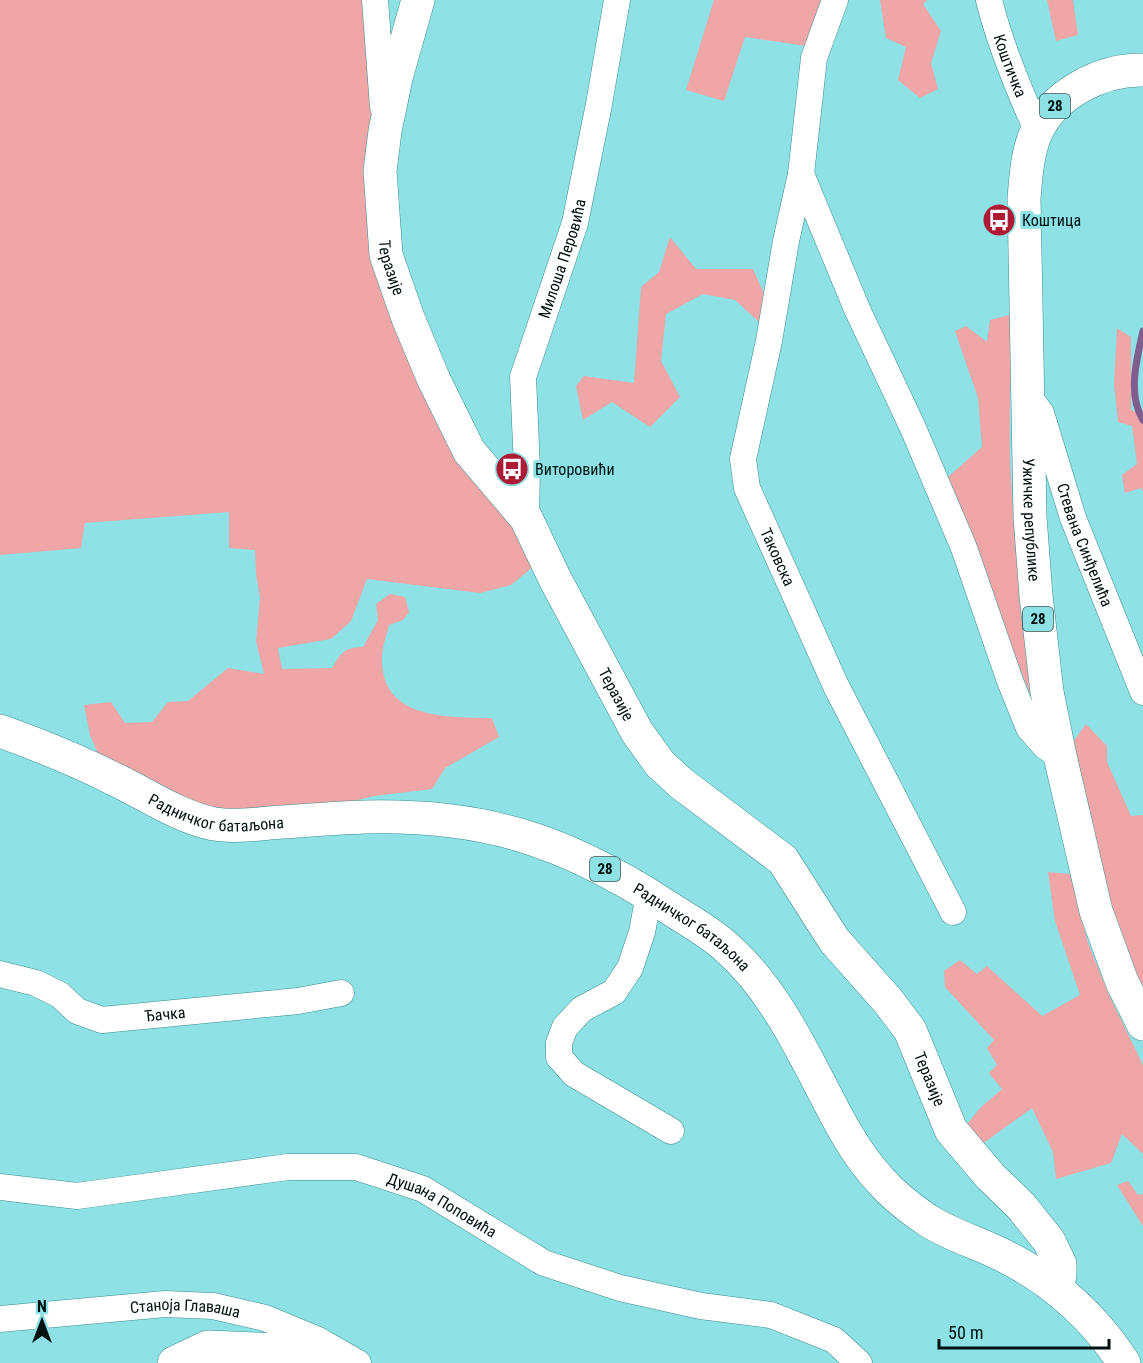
<svg xmlns="http://www.w3.org/2000/svg" width="1143" height="1363" viewBox="0 0 1143 1363" font-family="'Roboto Condensed',sans-serif">
<style>
.green{fill:#f0a5a6}
.lines{fill:none;stroke-linecap:round;stroke-linejoin:round}
.stream{stroke:#7f5d8f;stroke-width:7}
.street-casing{stroke:#378d90;stroke-width:27}
.secondary-casing{stroke:#378d90;stroke-width:34}
.primary-casing{stroke:#378d90;stroke-width:34}
.street{stroke:#fff;stroke-width:26}
.secondary{stroke:#fff;stroke-width:33}
.primary{stroke:#fff;stroke-width:33}
.labels{text-anchor:middle;stroke-width:6;stroke-linejoin:round;paint-order:stroke}
.shield{fill:#8ee2e5;stroke:#2b5051;stroke-width:1.5}
.shield-label{font-size:15px;font-weight:bold;fill:#001112}
.street-label{font-size:16px;fill:#001112;stroke:#8ee2e5}
.poi-label{font-size:16px;fill:#001112;stroke:#8ee2e5;text-anchor:start}
</style>
<rect width="100%" height="100%" fill="#8ee2e5"/>
<!-- green -->
<path class="green" d="M 0,0 L 367,0 L 389,272 L 492,486 L 534,566 L 511,585 L 480,593 L 367,579 L 351,621 L 331,639 L 278,648 L 282,669 L 332,668 C 342,652 343,648 363,647 L 378,620 L 376,604 L 390,594 L 405,597 L 409,612 L 403,620 L 389,625 C 387,635 382,646 382,657 C 380,720 448,717 492,718 L 499,737 L 445,768 L 432,789 L 374,796 L 322,809 L 265,818 L 181,800 L 98,754 L 90,735 L 84,705 L 111,702 L 125,723 L 152,722 L 168,702 L 188,701 L 228,668 L 264,674 L 256,641 L 260,598 L 256,574 L 255,550 L 229,548 L 229,512 L 85,523 L 81,548 L 0,555 Z
M 714,0 L 824,0 L 807,46 L 745,37 L 724,101 L 686,90 Z
M 880,0 L 927,0 L 923,4 L 941,31 L 931,63 L 938,89 L 920,98 L 898,80 L 906,47 L 886,38 Z
M 1047,0 L 1073,0 L 1078,35 L 1056,41 Z
M 670,237 L 696,269 L 753,269 L 765,296 L 759,322 L 735,300 L 703,294 L 666,314 L 661,361 L 680,397 L 650,427 L 612,402 L 583,420 L 576,386 L 584,376 L 634,383 L 641,287 L 659,272 Z
M 1013,314 C 1011,369 1008,425 1011,480 C 1015,555 1024,629 1034,704 C 1004,629 978,552 948,477 L 982,447 L 978,398 L 955,331 L 966,326 L 987,342 L 990,320 Z
M 1117,328 L 1131,337 L 1131,410 L 1143,414 L 1143,492 L 1141,488 L 1125,493 L 1122,475 L 1137,464 L 1132,426 L 1118,422 L 1114,384 Z
M 1086,724 L 1107,746 L 1107,762 L 1131,816 L 1143,815 L 1143,987 L 1118,934 L 1073,742 Z
M 1048,872 L 1070,874 L 1088,943 L 1109,995 L 1143,1065 L 1143,1154 L 1122,1134 L 1111,1163 L 1056,1179 L 1053,1152 L 1032,1108 L 978,1147 L 965,1127 L 980,1108 L 1002,1089 L 989,1073 L 997,1065 L 987,1048 L 994,1040 L 945,987 L 944,971 L 960,960 L 977,974 L 987,966 L 1042,1016 L 1080,995 L 1055,921 Z
M 1128,1181 L 1138,1195 L 1143,1194 L 1143,1226 L 1117,1185 Z"/>
<g class="lines">
<!-- stream -->
<path class="stream" d="M 1143,331 C 1137,358 1127,394 1143,420"/>
<defs>
<g id="street">
<path d="M 375,0 L 383,107"/>
<path id="s1" d="M 835,0 L 814,58 L 801,174 L 786,241 L 769,341 L 743,459 L 747,488 L 836,686 L 953,912"/>
<path id="s2" d="M 989,0 C 1000,45 1018,88 1037,130"/>
<path d="M 801,174 L 857,309 L 913,428 L 964,548 L 1010,681 L 1029,728 L 1046,747 L 1060,756"/>
<path id="s3" d="M 1028,400 L 1032,401 L 1041,413 L 1073,518 L 1143,692"/>
<path id="s4" d="M 526,518 L 527,468 L 523,377 L 575,223 L 599,104 L 617,0"/>
<path d="M 649,895 L 642,932 L 630,968 L 614,992 L 582,1009 L 565,1027 L 559,1043 L 559,1057 L 574,1074 L 671,1131"/>
<path id="s5" d="M 0,974 L 36,983 L 60,995 L 77,1011 L 102,1020 L 298,1001 L 341,993"/>
<path id="s6" d="M 0,1187 L 77,1196 L 288,1167 L 356,1167 L 423,1189 L 544,1263 L 620,1288 L 701,1306 L 771,1315 L 834,1340 L 859,1363"/>
<path id="s7" d="M 0,1319 L 165,1304 L 213,1306 L 265,1318 L 318,1340 L 358,1363"/>
</g>
<g id="secondary">
<path id="s8" d="M 418,0 L 396,78 L 385,131 L 380,171 L 386,255 L 408,318 L 434,380 L 469,451 L 526,518 L 555,579 L 637,732 L 660,764 L 682,784 L 783,860 L 834,940 L 888,1001 L 910,1030 L 951,1130 L 990,1176 L 1021,1206 L 1049,1241 L 1060,1264 L 1060,1275 L 1057,1288"/>
<path d="M 174,1363 L 208,1347 L 278,1350 L 332,1363"/>
</g>
<g id="primary">
<path id="s9" d="M 1143,70 C 1102,69 1053,94 1036,133 C 1027,153 1026,177 1024,198 L 1030,517 L 1036,596 L 1047,692 L 1060,756 L 1096,911 L 1122,982 L 1143,1024"/>
<path id="s10" d="M 0,731 C 39,745 77,760 114,779 C 146,794 179,817 214,824 C 232,827 251,825 269,823 C 301,821 333,818 365,817 C 483,814 564,840 663,904 C 684,918 707,930 725,946 C 771,986 798,1042 825,1094 C 841,1125 856,1154 880,1180 C 893,1195 911,1209 927,1220 C 952,1236 982,1244 1008,1258 C 1055,1282 1095,1319 1124,1363"/>
</g>
</defs>
<!-- street casing -->
<use href="#street" class="street-casing"/>
<!-- secondary casing -->
<use href="#secondary" class="secondary-casing"/>
<!-- primary casing -->
<use href="#primary" class="primary-casing"/>
<!-- street -->
<use href="#street" class="street"/>
<!-- secondary -->
<use href="#secondary" class="secondary"/>
<!-- primary -->
<use href="#primary" class="primary"/>
</g>
<!-- icons -->
<defs>
<symbol id="bus-disc" viewBox="-11 -11 22 22"><circle r="9.5" fill="#ae1a35" stroke="#8ee2e5"/><path d="M-5-6H5V4H4V6H2V4H-2V6H-4V4H-5ZM-3.5-4V0h7V-4ZM-3.5 1.2v1.5H-2V1.2ZM2 1.2v1.5H3.5V1.2Z" fill="#fff"/></symbol>
</defs>
<g fill-rule="evenodd">
<use href="#bus-disc" x="980" y="201" width="38" height="38"/>
<use href="#bus-disc" x="493" y="450" width="38" height="38"/>
</g>
<g class="labels">
<!-- shield labels -->
<g class="shield">
<rect x="1040" y="94" width="30" height="24" rx="4.5"/>
<rect x="1023" y="607" width="30" height="24" rx="4.5"/>
<rect x="590" y="857" width="30" height="24" rx="4.5"/>
</g>
<g class="shield-label">
<text x="1055" y="111">28</text>
<text x="1038" y="624">28</text>
<text x="605" y="874">28</text>
</g>
<!-- street labels -->
<g class="street-label">
<text dy="6" stroke="none"><textPath href="#s2" startOffset="69">Коштичка</textPath></text>
<text dy="6" stroke="none"><textPath href="#s4" startOffset="266">Милоша Перовића</textPath></text>
<text dy="6" stroke="none"><textPath href="#s8" startOffset="273">Теразије</textPath></text>
<text dy="6" stroke="none"><textPath href="#s9" startOffset="519">Ужичке републике</textPath></text>
<text dy="6" stroke="none"><textPath href="#s3" startOffset="158">Стевана Синђелића</textPath></text>
<text dy="6" stroke="none"><textPath href="#s1" startOffset="574">Таковска</textPath></text>
<text dy="6" stroke="none"><textPath href="#s8" startOffset="759">Теразије</textPath></text>
<text dy="6" stroke="none"><textPath href="#s10" startOffset="234">Радничког батаљона</textPath></text>
<text dy="6" stroke="none"><textPath href="#s10" startOffset="738">Радничког батаљона</textPath></text>
<text dy="6" stroke="none"><textPath href="#s5" startOffset="177">Ђачка</textPath></text>
<text dy="6" stroke="none"><textPath href="#s8" startOffset="1263">Теразије</textPath></text>
<text dy="6" stroke="none"><textPath href="#s6" startOffset="453">Душана Поповића</textPath></text>
<text dy="6" stroke="none"><textPath href="#s7" startOffset="186">Станоја Главаша</textPath></text>
</g>
<!-- poi labels -->
<g class="poi-label">
<text x="1022" y="226">Коштица</text>
<text x="535" y="475">Виторовићи</text>
</g>
</g>
<!-- north arrow -->
<g transform="translate(42 1321)" stroke="#8ee2e5" stroke-width="4.5" paint-order="stroke">
<path d="M0-4.5L10 22L0 15L-10 22Z" fill="#001112"/>
<text y="-9" font-size="16" font-weight="bold" text-anchor="middle" fill="#001112">N</text>
</g>
<!-- scale -->
<path d="M939 1339v9h170v-9" fill="none" stroke="#001112" stroke-width="3"/>
<text x="948" y="1339" font-size="18" fill="#001112" stroke="#8ee2e5" stroke-width="4.5" paint-order="stroke">50 m</text>
</svg>
